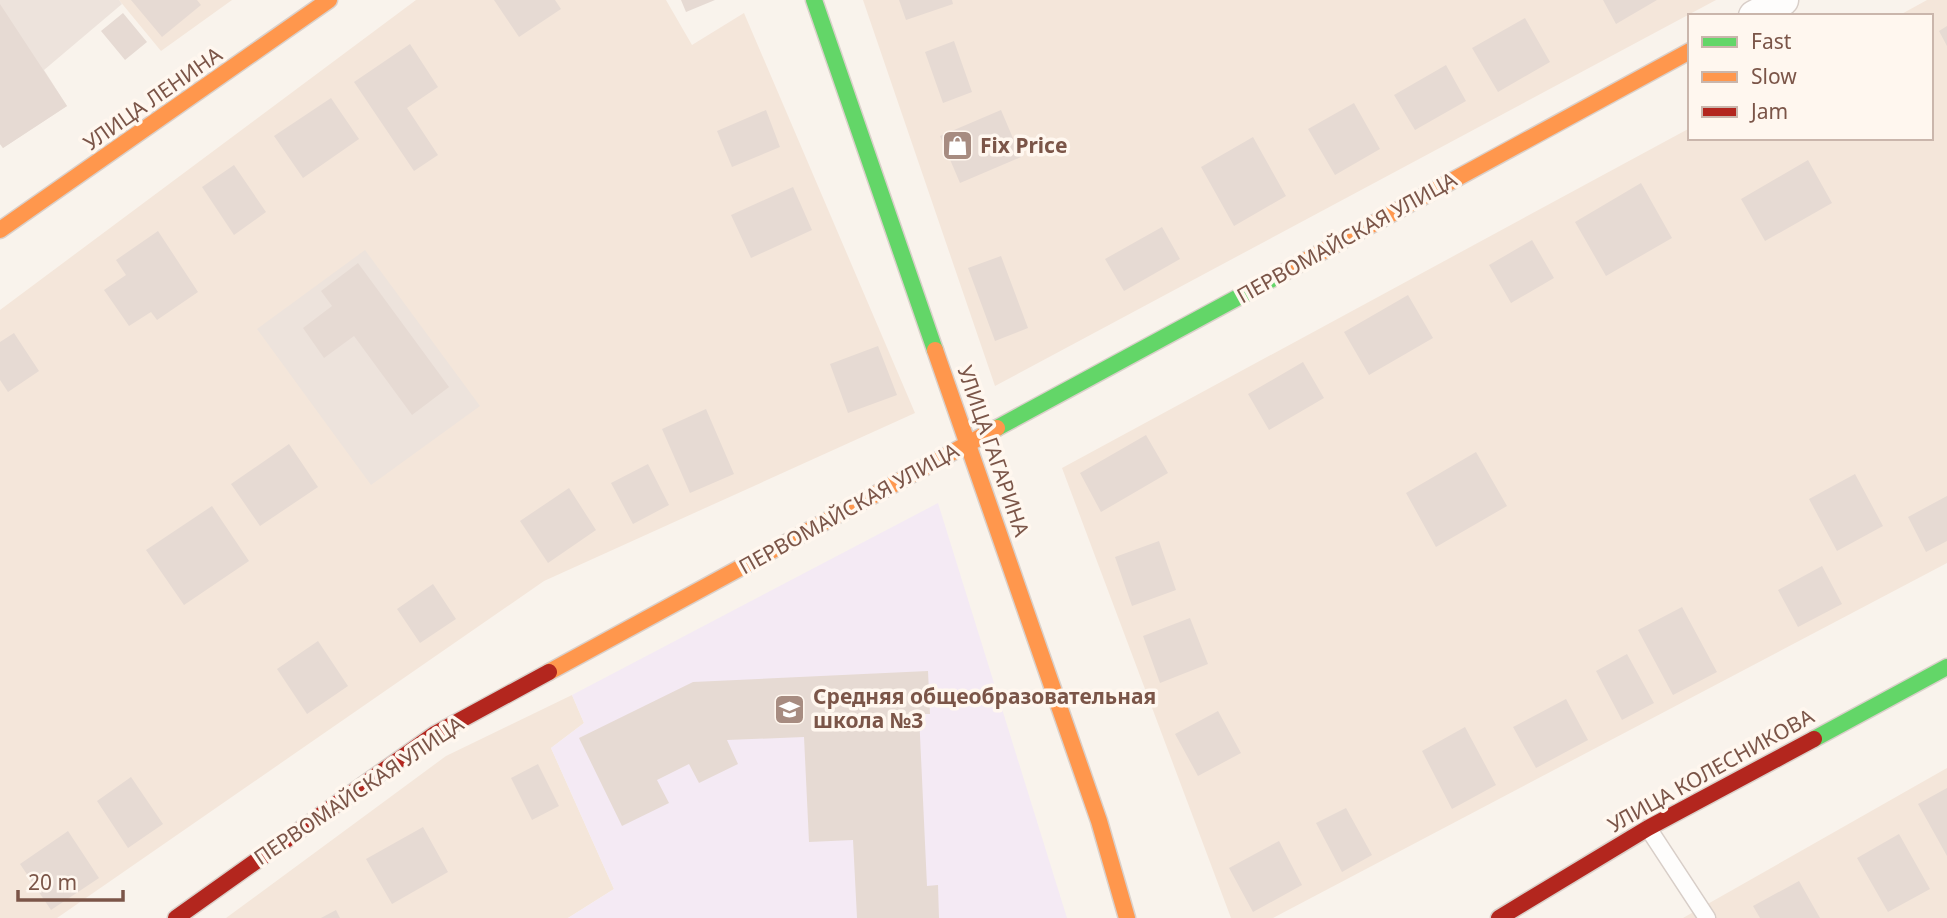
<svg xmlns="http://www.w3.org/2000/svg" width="1947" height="918" viewBox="0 0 1947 918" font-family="'Noto Sans',sans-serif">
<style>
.residential{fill:#f4e6da}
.industrial{fill:#ede3dc}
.education{fill:#f4eaf4}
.building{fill:#e6dad3}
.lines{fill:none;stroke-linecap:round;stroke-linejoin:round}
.lane-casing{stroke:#d8cec8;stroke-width:19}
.street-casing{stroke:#d8cec8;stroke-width:33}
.fast-casing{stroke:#dad0ca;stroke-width:19}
.slow-casing{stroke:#dad0ca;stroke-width:19}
.jam-casing{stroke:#dad0ca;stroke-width:19}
.lane{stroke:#fefdfc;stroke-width:16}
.street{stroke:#fefdfc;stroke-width:30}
.fast{stroke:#63d668;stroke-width:16}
.slow{stroke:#ff974d;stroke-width:16}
.jam{stroke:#b3261e;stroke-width:16}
.labels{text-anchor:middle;stroke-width:7;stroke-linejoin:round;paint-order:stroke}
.street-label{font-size:21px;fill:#7b5548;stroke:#fff7ef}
.poi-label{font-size:21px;font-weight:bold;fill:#7b5548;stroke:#fff7ef;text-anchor:start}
</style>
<rect width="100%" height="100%" fill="#f9f3ec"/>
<!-- residential -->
<path class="residential" d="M 119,0 L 232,0 L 161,51 Z
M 416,0 L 666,0 L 692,45 L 744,13 L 915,413 L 544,581 L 57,918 L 0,918 L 0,310 Z
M 863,0 L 1716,0 L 995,386 Z
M 1927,0 L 1947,0 L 1947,563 L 1273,918 L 1231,918 L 1062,468 L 1690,128 L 1690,138 L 1931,138 L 1931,16 L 1898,16 Z
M 572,695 L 584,723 L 551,748 L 614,889 L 568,918 L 226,918 L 446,756 Z
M 1947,768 L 1947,918 L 1683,918 Z"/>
<!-- industrial -->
<path class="industrial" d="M 0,0 L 119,0 L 122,4 L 44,70 L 67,106 L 3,148 L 0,144 Z
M 365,250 L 480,406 L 371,485 L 257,329 Z"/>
<!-- education -->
<path class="education" d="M 938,503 L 1067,918 L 568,918 L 614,889 L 551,748 L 584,723 L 572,695 Z"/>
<!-- building -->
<path class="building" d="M 131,0 L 197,0 L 201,5 L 162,37 Z
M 494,0 L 555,0 L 561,9 L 519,37 Z
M 681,0 L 715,0 L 686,12 Z
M 899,0 L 952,0 L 953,4 L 906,20 Z
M 1603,0 L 1657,0 L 1616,24 Z
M 0,4 L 67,106 L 3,148 L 0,144 Z
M 123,13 L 147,42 L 125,60 L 101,31 Z
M 1525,18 L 1550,62 L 1498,92 L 1472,48 Z
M 1947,26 L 1947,46 L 1939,31 Z
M 954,41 L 972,92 L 943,103 L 925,52 Z
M 410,44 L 438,87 L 407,108 L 438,155 L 414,171 L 354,82 Z
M 1446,65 L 1466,101 L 1415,130 L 1394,95 Z
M 331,98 L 359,139 L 303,178 L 274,136 Z
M 1354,103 L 1380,149 L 1335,175 L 1308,129 Z
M 766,110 L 780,147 L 732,167 L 717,131 Z
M 1001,110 L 1021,157 L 960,183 L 940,136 Z
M 1253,137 L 1286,196 L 1234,226 L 1201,167 Z
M 1808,160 L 1832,203 L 1765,241 L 1741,199 Z
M 234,165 L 266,212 L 234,235 L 202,187 Z
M 1641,183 L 1672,238 L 1606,276 L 1575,222 Z
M 793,187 L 812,230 L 751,258 L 731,215 Z
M 1162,227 L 1180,259 L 1124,291 L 1105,259 Z
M 158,231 L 198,292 L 157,320 L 151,312 L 129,326 L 104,290 L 126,275 L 116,260 Z
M 1532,240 L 1554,278 L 1511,303 L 1489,265 Z
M 1001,256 L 1028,328 L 995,341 L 968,268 Z
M 358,263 L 449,387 L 412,415 L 354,336 L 324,358 L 303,328 L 332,306 L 321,291 Z
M 1408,295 L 1433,338 L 1369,375 L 1344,332 Z
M 14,333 L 39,371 L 8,392 L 0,380 L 0,342 Z
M 878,346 L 897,395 L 848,413 L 830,364 Z
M 1303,362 L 1324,398 L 1269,430 L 1248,394 Z
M 706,409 L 734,474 L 690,493 L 662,429 Z
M 1146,435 L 1168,473 L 1101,512 L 1080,473 Z
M 289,444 L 318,487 L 260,526 L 231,484 Z
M 1476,452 L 1507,506 L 1436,547 L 1406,493 Z
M 648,464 L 669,505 L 633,524 L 611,483 Z
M 1855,474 L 1883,526 L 1837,551 L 1809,499 Z
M 569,488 L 596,530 L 548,563 L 520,521 Z
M 1947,496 L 1947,541 L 1926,552 L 1908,517 Z
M 212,506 L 249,561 L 184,605 L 146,550 Z
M 1159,541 L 1176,590 L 1132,606 L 1115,557 Z
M 1822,566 L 1842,604 L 1798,627 L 1778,590 Z
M 433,584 L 456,619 L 420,643 L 397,609 Z
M 1682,607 L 1717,672 L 1673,695 L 1638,630 Z
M 1190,618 L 1208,664 L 1160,683 L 1143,636 Z
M 318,641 L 348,686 L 307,714 L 277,669 Z
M 1627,654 L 1654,703 L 1622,720 L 1596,671 Z
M 928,671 L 930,714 L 919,714 L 927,886 L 938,885 L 939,918 L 857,918 L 853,840 L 809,842 L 804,737 L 727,740 L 738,764 L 699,783 L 689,764 L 657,780 L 669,803 L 622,826 L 579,738 L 693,682 Z
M 1566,699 L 1588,740 L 1536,768 L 1513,727 Z
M 1218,711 L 1241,753 L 1198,776 L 1175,734 Z
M 1465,727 L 1496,785 L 1452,809 L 1422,751 Z
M 538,764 L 559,806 L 532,820 L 511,778 Z
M 131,777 L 163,824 L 128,848 L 97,801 Z
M 1947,788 L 1947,856 L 1918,804 Z
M 1346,808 L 1372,855 L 1342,872 L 1316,823 Z
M 423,827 L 448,872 L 392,904 L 366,859 Z
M 68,831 L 99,878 L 51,910 L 20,864 Z
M 1899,834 L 1930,889 L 1888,912 L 1857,858 Z
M 1279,841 L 1302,885 L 1253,912 L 1229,868 Z
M 1799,881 L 1820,918 L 1760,918 L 1753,906 Z
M 336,910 L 340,918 L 321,918 Z"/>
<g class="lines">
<defs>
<path id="lane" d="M 1648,828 L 1707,918"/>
<path id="street" d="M 1754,16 L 1783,0"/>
<path id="fast" d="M 814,0 L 935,350
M 997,428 L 1283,273
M 1814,739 L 1947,667"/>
<path id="slow" d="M 0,230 L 329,0
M 1283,273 L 1690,51
M 935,350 L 1099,821 L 1127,918
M 549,672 L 997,428"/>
<path id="jam" d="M 176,918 L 435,734 L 549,672
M 1499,918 L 1648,828 L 1814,739"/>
</defs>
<!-- lane casing -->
<use href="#lane" class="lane-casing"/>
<!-- street casing -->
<use href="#street" class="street-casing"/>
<!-- fast casing -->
<use href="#fast" class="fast-casing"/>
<!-- slow casing -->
<use href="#slow" class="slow-casing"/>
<!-- jam casing -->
<use href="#jam" class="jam-casing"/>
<!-- lane -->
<use href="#lane" class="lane"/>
<!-- street -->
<use href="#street" class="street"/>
<!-- fast -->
<use href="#fast" class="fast"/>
<!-- slow -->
<use href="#slow" class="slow"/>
<!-- jam -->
<use href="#jam" class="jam"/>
</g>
<!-- icons -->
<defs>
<symbol id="shop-square" viewBox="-11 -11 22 22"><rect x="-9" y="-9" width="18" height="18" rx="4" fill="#a78c81" stroke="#fff7ef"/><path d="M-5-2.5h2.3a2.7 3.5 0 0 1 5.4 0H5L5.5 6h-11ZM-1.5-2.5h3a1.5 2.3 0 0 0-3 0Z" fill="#fff"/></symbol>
<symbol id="school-square" viewBox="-11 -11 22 22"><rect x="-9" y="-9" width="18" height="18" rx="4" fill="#a78c81" stroke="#fff7ef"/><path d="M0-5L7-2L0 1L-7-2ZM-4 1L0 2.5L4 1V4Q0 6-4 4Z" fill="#fff"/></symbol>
</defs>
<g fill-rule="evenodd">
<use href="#shop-square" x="940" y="128" width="35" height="35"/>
<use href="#school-square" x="772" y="692" width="35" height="35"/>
</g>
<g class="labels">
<!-- street labels -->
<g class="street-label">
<text transform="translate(153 99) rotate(-35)" y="7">УЛИЦА ЛЕНИНА</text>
<text transform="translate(1347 238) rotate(-29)" y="7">ПЕРВОМАЙСКАЯ УЛИЦА</text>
<text transform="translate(993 451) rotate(71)" y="7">УЛИЦА ГАГАРИНА</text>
<text transform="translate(849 509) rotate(-29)" y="7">ПЕРВОМАЙСКАЯ УЛИЦА</text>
<text transform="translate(1711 771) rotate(-29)" y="7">УЛИЦА КОЛЕСНИКОВА</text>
<text transform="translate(359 791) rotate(-34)" y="7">ПЕРВОМАЙСКАЯ УЛИЦА</text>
</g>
<!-- poi labels -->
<g class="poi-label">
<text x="980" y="153">Fix Price</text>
<text x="813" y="704">Средняя общеобразовательная<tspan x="813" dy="24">школа №3</tspan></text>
</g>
</g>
<!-- legend -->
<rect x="1688" y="14" width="245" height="126" fill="#fff7ef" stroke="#cab6ac" stroke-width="2"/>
<rect x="1702" y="37" width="35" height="10" fill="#63d668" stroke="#cab6ac" stroke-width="2"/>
<text x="1751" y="49" font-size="21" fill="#7b5548">Fast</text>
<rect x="1702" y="72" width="35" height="10" fill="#ff974d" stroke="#cab6ac" stroke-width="2"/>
<text x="1751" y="84" font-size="21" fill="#7b5548">Slow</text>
<rect x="1702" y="107" width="35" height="10" fill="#b3261e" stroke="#cab6ac" stroke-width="2"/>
<text x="1751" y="119" font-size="21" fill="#7b5548">Jam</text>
<!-- scale -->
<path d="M18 890v10h105v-10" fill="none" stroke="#7b5548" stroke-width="3.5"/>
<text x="28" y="890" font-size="21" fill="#7b5548" stroke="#fff7ef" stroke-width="5" paint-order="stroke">20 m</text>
</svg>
